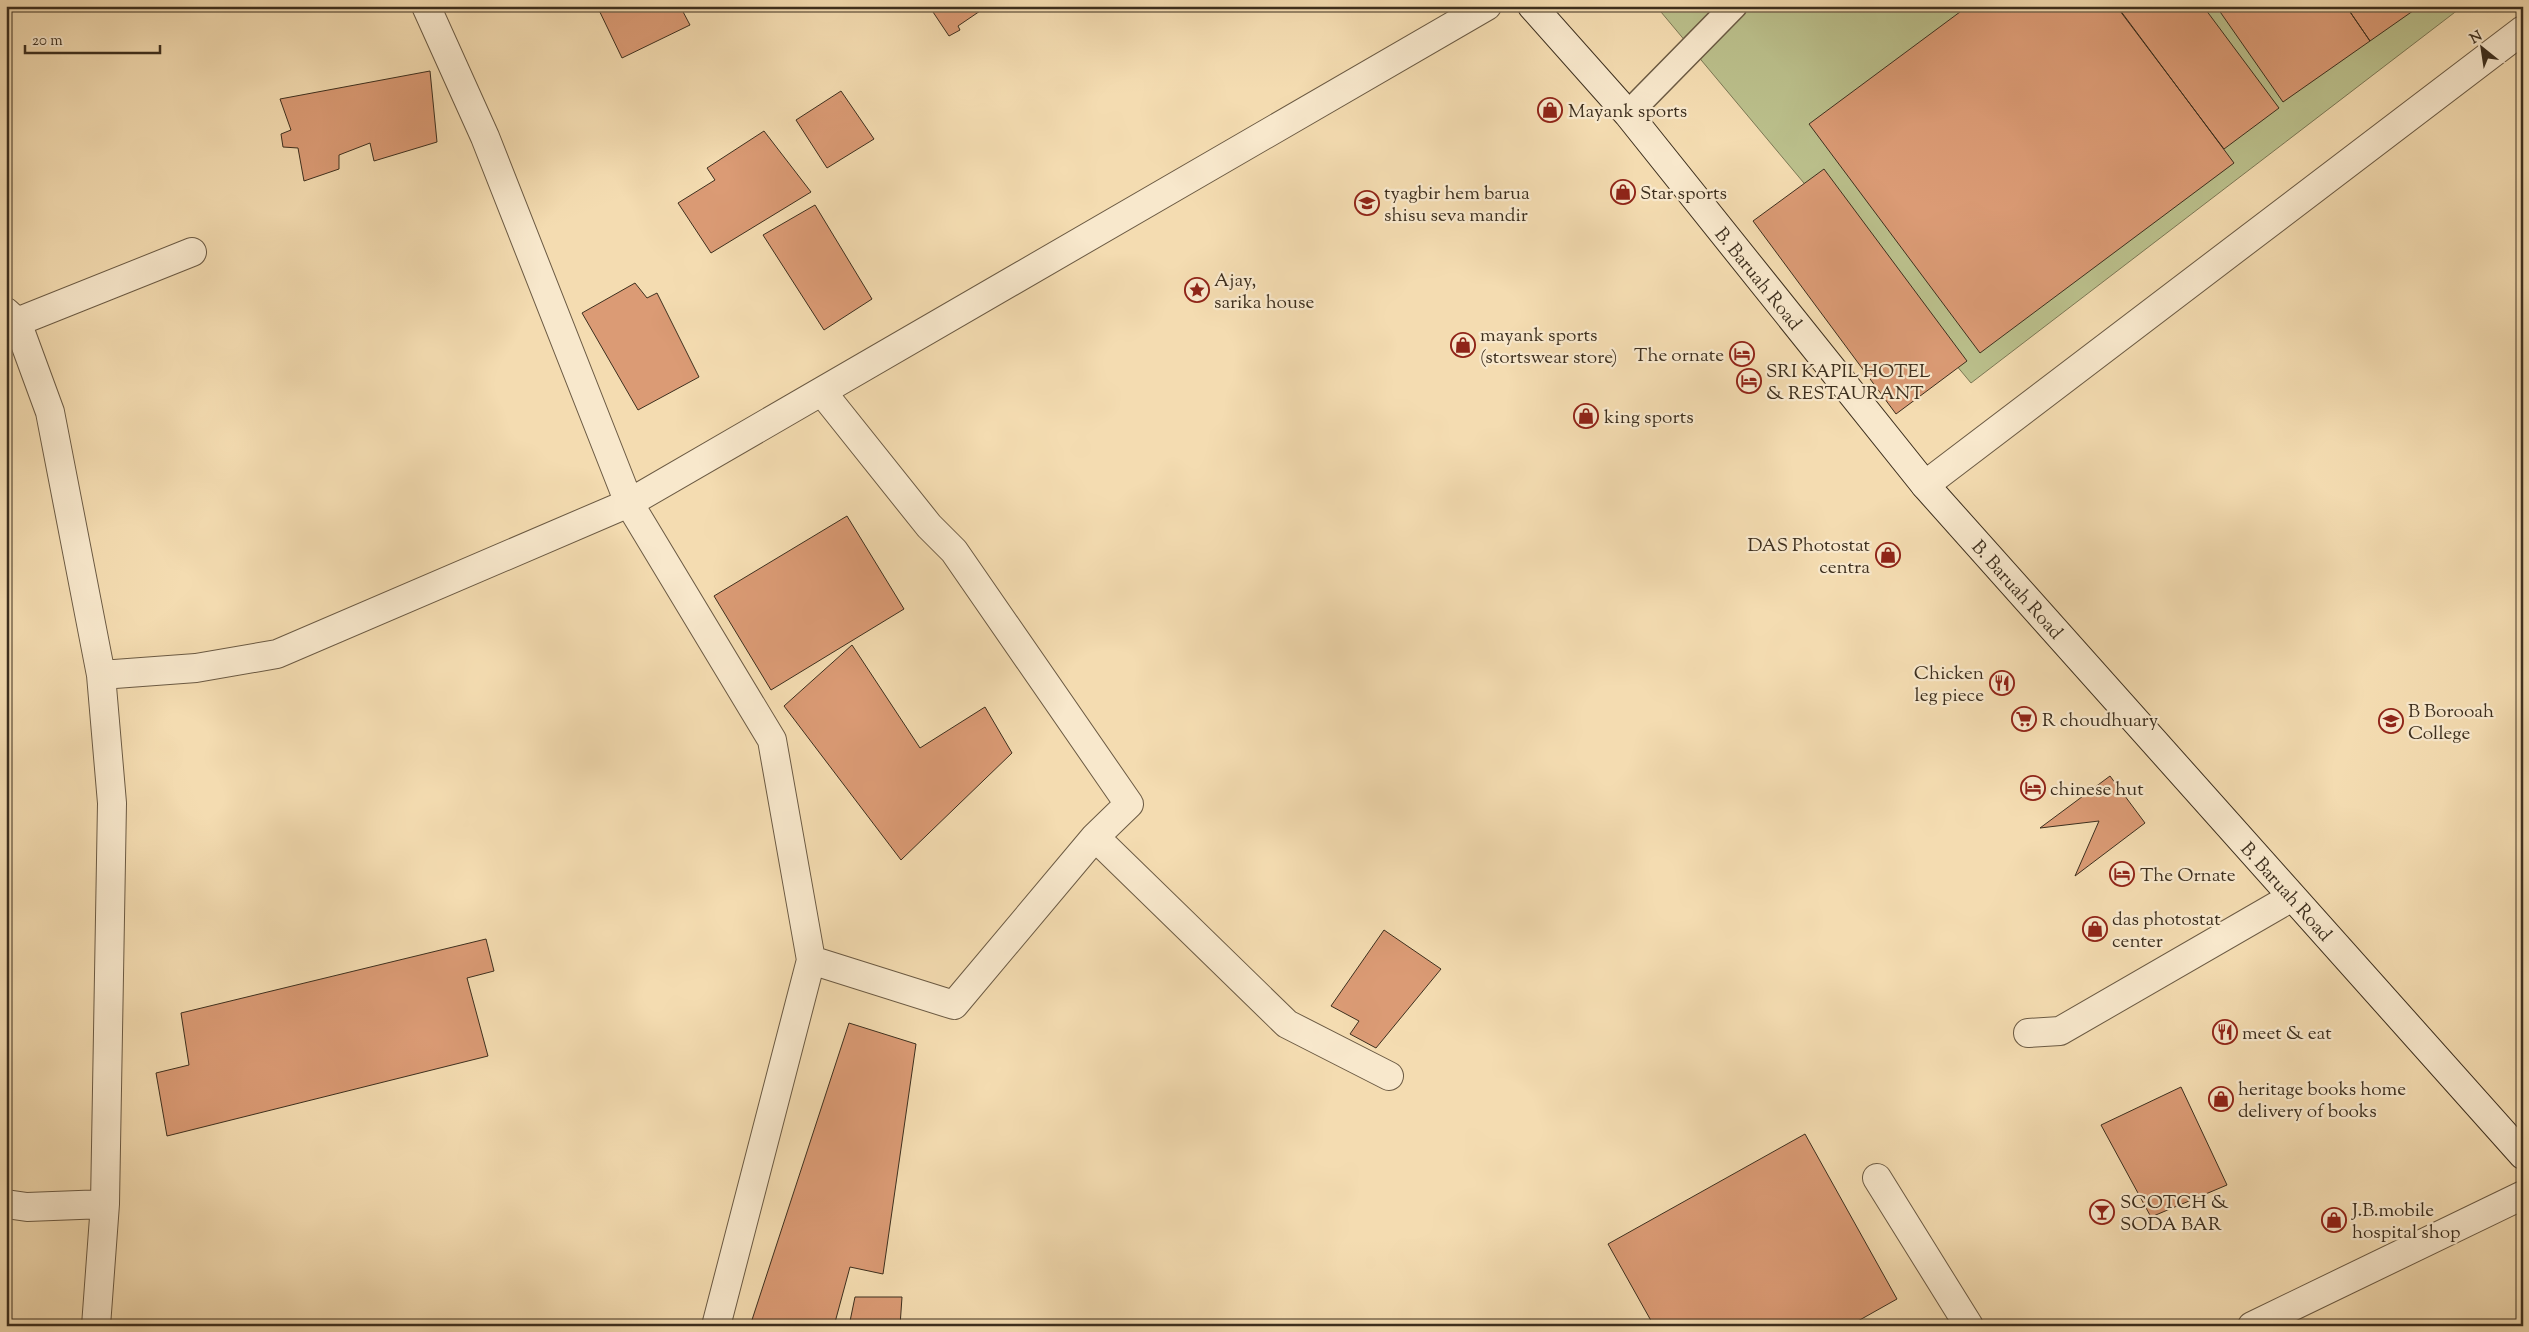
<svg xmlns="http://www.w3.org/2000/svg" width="2529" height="1332" viewBox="0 0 2529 1332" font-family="'Sorts Mill Goudy',serif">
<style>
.green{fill:#bbc08c;stroke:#7c7855}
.building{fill:#db9b75;stroke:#3d2f1e}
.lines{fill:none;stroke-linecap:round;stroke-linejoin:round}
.service-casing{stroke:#6b5a43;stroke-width:28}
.minor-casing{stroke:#6b5a43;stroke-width:30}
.secondary-casing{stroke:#3d2f1e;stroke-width:30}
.service{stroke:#f8e8cc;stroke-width:25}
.minor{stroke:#f8e8cc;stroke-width:28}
.secondary{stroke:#f8e8cc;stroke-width:28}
.labels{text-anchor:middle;stroke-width:4.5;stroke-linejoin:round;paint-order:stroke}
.poi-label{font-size:19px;fill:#3d2f1e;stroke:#f8e8cc;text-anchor:start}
.street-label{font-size:19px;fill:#3d2f1e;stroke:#f8e8cc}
</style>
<rect width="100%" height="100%" fill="#f4dcb1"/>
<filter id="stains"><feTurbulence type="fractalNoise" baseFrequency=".004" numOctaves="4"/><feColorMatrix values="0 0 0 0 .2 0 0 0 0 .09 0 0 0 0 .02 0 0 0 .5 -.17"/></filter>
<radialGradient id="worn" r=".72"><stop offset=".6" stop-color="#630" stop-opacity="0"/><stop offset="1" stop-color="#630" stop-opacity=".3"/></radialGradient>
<!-- green -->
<path class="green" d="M 1656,6 L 2463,6 L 1971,383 Z"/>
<!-- building -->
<path class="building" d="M 597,6 L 680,6 L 690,25 L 622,58 Z
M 929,6 L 981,6 L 983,9 L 958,26 L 960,30 L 949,36 Z
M 1968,6 L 2117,6 L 2234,163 L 1980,353 L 1809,124 Z
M 2203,6 L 2279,108 L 2224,149 L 2117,7 Z
M 2216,6 L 2346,6 L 2370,41 L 2283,102 Z
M 2346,6 L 2420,6 L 2370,41 Z
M 430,71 L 437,142 L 374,161 L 370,143 L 339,155 L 339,169 L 304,181 L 298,148 L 283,147 L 281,134 L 291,130 L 280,99 Z
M 841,91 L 874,139 L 827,168 L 796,120 Z
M 764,131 L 811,192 L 711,253 L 678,203 L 715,180 L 707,168 Z
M 1824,169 L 1967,361 L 1896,414 L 1753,221 Z
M 815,205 L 872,299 L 824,330 L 763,235 Z
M 635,283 L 647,298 L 657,293 L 699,377 L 638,410 L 582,313 Z
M 847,516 L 904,609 L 771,690 L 714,596 Z
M 852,645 L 920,748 L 985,707 L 1012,753 L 901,860 L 784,706 Z
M 2110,776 L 2145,823 L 2075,876 L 2099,821 L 2040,828 Z
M 1384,930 L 1441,969 L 1376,1048 L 1350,1034 L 1359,1021 L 1331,1006 Z
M 486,939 L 494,971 L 467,978 L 488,1056 L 167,1136 L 156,1073 L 189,1065 L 181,1013 Z
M 849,1023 L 916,1044 L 883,1274 L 850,1267 L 834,1326 L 750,1326 Z
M 2181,1087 L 2227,1185 L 2151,1217 L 2101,1125 Z
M 1805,1134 L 1897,1299 L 1849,1326 L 1654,1326 L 1608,1244 Z
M 855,1297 L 902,1297 L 900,1326 L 849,1326 Z"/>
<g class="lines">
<defs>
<path id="service" d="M 1628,114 L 1734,6"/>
<path id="minor" d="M 426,6 L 485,137 L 629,503 L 772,740 L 811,960 L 716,1326
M 6,312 L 17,322 L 50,412 L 101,675 L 112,803 L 105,1204 L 96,1326
M 17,322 L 192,252
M 822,392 L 929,526 L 954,551 L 1129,804 L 1095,837
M 1925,485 L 2523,30
M 101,675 L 196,668 L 277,654 L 629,503 L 1487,6
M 811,960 L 954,1005 L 1095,837 L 1287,1024 L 1389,1076
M 2028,1033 L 2060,1031 L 2292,897
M 1877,1178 L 1969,1326
M 6,1204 L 27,1207 L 105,1204
M 2252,1326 L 2523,1195"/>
<path id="secondary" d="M 1532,6 L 1628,114 L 1925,485 L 2523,1155"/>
</defs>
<!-- service casing -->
<use href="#service" class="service-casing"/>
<!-- minor casing -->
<use href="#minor" class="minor-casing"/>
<!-- secondary casing -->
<use href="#secondary" class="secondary-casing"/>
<!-- service -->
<use href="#service" class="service"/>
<!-- minor -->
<use href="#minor" class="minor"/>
<!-- secondary -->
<use href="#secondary" class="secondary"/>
</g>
<!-- icons -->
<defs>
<symbol id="shop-ring" viewBox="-11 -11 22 22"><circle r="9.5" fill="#f8e8cc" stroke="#8f2418" stroke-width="1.5"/><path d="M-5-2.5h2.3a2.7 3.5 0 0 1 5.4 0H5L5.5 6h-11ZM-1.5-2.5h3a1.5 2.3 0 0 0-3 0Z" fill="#8f2418"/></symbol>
<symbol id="university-ring" viewBox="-11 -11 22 22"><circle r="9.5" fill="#f8e8cc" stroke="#8f2418" stroke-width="1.5"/><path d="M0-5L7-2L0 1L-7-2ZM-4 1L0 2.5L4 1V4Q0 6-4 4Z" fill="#8f2418"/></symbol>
<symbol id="sight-ring" viewBox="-11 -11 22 22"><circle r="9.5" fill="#f8e8cc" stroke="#8f2418" stroke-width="1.5"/><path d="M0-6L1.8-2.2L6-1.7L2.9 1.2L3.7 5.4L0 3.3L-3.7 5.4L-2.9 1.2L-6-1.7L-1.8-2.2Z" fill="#8f2418"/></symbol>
<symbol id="hotel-ring" viewBox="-11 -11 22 22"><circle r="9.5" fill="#f8e8cc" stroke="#8f2418" stroke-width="1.5"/><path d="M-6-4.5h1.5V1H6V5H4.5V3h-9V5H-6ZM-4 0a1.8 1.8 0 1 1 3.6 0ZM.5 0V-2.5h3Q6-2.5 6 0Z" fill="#8f2418"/></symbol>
<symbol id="restaurant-ring" viewBox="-11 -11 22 22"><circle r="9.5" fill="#f8e8cc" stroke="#8f2418" stroke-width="1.5"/><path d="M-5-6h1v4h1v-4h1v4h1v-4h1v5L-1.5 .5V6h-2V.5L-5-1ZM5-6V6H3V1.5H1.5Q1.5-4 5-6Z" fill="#8f2418"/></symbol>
<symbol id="supermarket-ring" viewBox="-11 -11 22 22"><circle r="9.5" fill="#f8e8cc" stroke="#8f2418" stroke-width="1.5"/><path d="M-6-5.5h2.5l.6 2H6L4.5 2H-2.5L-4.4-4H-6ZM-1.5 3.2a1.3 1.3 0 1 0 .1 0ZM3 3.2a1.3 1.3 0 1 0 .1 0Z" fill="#8f2418"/></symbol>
<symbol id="bar-ring" viewBox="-11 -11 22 22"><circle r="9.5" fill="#f8e8cc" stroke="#8f2418" stroke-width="1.5"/><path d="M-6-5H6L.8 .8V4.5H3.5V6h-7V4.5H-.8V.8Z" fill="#8f2418"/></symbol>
</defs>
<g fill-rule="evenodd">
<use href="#shop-ring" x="1536" y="96" width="28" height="28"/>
<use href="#shop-ring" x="1609" y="178" width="28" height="28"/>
<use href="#university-ring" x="1353" y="189" width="28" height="28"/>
<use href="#sight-ring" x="1183" y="276" width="28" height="28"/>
<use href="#shop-ring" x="1449" y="331" width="28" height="28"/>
<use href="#hotel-ring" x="1728" y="340" width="28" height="28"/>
<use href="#hotel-ring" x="1735" y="367" width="28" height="28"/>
<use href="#shop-ring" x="1572" y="402" width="28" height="28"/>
<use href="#shop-ring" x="1874" y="541" width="28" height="28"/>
<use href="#restaurant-ring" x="1988" y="669" width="28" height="28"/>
<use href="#supermarket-ring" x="2010" y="705" width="28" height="28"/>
<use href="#university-ring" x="2377" y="707" width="28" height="28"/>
<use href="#hotel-ring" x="2019" y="774" width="28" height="28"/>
<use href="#hotel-ring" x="2108" y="860" width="28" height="28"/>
<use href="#shop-ring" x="2081" y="915" width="28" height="28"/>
<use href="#restaurant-ring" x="2211" y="1018" width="28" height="28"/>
<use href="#shop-ring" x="2207" y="1085" width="28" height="28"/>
<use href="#bar-ring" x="2088" y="1198" width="28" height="28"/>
<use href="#shop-ring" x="2320" y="1206" width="28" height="28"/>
</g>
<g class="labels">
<!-- poi labels -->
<g class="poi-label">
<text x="1568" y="117">Mayank sports</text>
<text x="1384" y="199">tyagbir hem barua<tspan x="1384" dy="22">shisu seva mandir</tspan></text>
<text x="1640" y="199">Star sports</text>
<text x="1214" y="286">Ajay,<tspan x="1214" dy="22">sarika house</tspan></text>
<text x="1480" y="341">mayank sports<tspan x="1480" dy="22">(stortswear store)</tspan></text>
<text x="1724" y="361" text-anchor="end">The ornate</text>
<text x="1766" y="377">SRI KAPIL HOTEL<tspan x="1766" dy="22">&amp; RESTAURANT</tspan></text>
<text x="1604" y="423">king sports</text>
<text x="1870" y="551" text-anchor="end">DAS Photostat<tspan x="1870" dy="22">centra</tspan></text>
<text x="1984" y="679" text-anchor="end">Chicken<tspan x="1984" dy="22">leg piece</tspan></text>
<text x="2408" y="717">B Borooah<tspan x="2408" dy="22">College</tspan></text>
<text x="2042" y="726">R choudhuary</text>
<text x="2050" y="795">chinese hut</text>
<text x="2140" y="881">The Ornate</text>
<text x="2112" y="925">das photostat<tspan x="2112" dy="22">center</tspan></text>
<text x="2242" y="1039">meet &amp; eat</text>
<text x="2238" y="1095">heritage books home<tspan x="2238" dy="22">delivery of books</tspan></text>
<text x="2120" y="1208">SCOTCH &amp;<tspan x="2120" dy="22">SODA BAR</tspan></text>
<text x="2352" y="1216">J.B.mobile<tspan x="2352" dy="22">hospital shop</tspan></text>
</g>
<!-- street labels -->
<g class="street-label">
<text transform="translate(1759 278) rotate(51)" y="7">B. Baruah Road</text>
<text transform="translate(2018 589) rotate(48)" y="7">B. Baruah Road</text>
<text transform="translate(2287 891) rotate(48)" y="7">B. Baruah Road</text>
</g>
</g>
<!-- margin -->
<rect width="2529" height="1332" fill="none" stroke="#f4dcb1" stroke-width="25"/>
<rect x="8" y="8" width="2514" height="1317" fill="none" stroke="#3d2f1e" stroke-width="2.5"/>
<rect x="12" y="12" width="2504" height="1307" fill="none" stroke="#3d2f1e"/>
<!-- north arrow -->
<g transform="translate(2482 48) rotate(330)" stroke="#f8e8cc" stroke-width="4" paint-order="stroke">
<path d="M0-4L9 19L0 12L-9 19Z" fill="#3d2f1e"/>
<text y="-8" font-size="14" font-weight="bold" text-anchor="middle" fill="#3d2f1e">N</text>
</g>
<!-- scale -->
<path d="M25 45v8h135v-8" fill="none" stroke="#3d2f1e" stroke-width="2.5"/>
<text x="32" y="45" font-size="15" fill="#3d2f1e" stroke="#f8e8cc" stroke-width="4" paint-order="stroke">20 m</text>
<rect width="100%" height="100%" filter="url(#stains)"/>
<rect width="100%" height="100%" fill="url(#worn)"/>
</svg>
